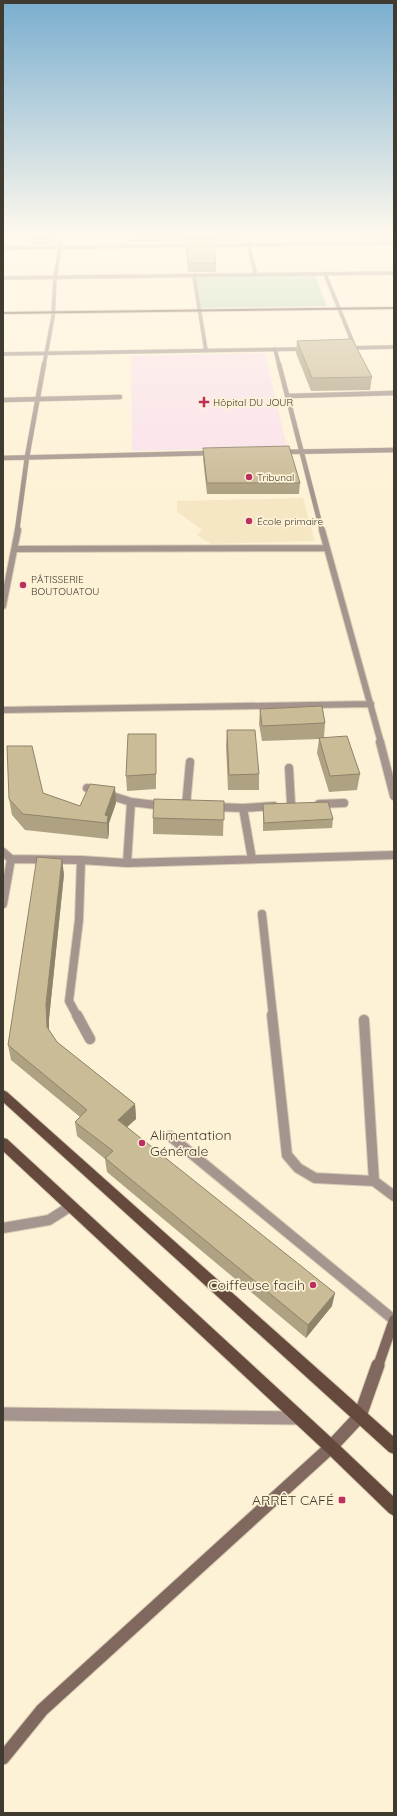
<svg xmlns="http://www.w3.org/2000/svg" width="397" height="1816" viewBox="0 0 397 1816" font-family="Quicksand,sans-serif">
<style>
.built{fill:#f6e7c4}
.medical{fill:#fae1ea}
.green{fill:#bbd6b9}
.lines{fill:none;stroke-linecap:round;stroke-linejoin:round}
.lane-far1-casing{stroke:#d8cdb5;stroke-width:10}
.lane-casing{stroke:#d8cdb5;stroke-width:12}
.street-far5-casing{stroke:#d8cdb5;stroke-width:4.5}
.street-far4-casing{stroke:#d8cdb5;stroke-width:5.5}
.street-far3-casing{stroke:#d8cdb5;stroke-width:8}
.street-far2-casing{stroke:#d8cdb5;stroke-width:10}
.street-far1-casing{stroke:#d8cdb5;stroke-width:12}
.street-casing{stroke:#d8cdb5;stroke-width:15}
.secondary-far1-casing{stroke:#d8cdb5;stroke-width:12}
.secondary-casing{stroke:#d8cdb5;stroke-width:15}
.primary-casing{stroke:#d8cdb5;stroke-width:2}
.lane-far1{stroke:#a6958e;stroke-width:8}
.lane{stroke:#a6958e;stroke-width:10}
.street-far5{stroke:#a6958e;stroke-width:3.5}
.street-far4{stroke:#a6958e;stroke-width:4.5}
.street-far3{stroke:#a6958e;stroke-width:6}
.street-far2{stroke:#a6958e;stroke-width:8}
.street-far1{stroke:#a6958e;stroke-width:10}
.street{stroke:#a6958e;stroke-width:13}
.secondary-far1{stroke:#81685e;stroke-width:10}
.secondary{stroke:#81685e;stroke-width:13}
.primary{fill:#66493d;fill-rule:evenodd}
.wall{fill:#afa283}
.shaded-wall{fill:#8e846a}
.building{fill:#cbbc98;stroke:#8e846a}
.poi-dot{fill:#bc2e5f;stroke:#fef2d6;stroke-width:1.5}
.labels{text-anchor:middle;stroke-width:3.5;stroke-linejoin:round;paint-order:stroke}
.far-poi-label{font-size:10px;fill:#3f3b30;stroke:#fef2d6;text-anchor:start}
.near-poi-label{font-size:14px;fill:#3f3b30;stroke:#fef2d6;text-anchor:end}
</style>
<rect width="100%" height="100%" fill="#fef2d6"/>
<!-- built -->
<path class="built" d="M 293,236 L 345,236 L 346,240 L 294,241 Z
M 303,498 L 315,541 L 211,544 L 197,535 L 202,530 L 177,512 L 177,501 Z"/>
<!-- medical -->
<path class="medical" d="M 265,353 L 287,447 L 132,451 L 131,356 Z"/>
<!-- green -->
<path class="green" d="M 315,276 L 327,306 L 199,308 L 195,277 Z"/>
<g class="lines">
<defs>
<path id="lane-far1" d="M 262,914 L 273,1016"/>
<path id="lane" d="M 272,1015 L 287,1155 L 298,1168 L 315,1178 L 374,1181 L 394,1196
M 364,1020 L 374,1181"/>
<path id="street-far5" d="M 246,236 L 256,275
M 3,248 L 394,243
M 325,274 L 355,348
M 194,276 L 206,351
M 3,278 L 394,273
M 347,348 L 394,347
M 275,349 L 279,365
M 3,354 L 307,349
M 44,365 L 53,317 L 55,278 L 62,236"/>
<path id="street-far4" d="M 279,364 L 322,531
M 288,396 L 394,393
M 3,400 L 120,397
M 281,452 L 394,450
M 3,458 L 213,453
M 17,531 L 27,457 L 44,364"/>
<path id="street-far3" d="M 322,530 L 381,743
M 15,549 L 327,548
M 3,606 L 18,530
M 3,710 L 371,704"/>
<path id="street-far2" d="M 380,742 L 394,796
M 289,768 L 291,804
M 87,788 L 131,802 L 127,863
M 131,802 L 164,806
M 319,804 L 344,803
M 186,806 L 190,762
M 213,807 L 243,808 L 274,806
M 243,808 L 252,859
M 3,852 L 11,859 L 3,904
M 11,859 L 81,860 L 127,863 L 394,855
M 77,1016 L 69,1001 L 79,920 L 81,860"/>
<path id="street-far1" d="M 77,1015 L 90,1039
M 170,1136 L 394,1320
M 3,1228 L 49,1220 L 71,1206"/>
<path id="street" d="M 3,1414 L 299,1418"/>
<path id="secondary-far1" d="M 378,1366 L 394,1320"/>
<path id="secondary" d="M 3,1758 L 42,1710 L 331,1447 L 360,1416 L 378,1365"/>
<path id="primary" d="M 394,307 L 394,309 L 3,314 L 3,312 Z
M 3,1090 L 7,1092 L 394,1437 L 394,1454 L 389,1452 L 3,1102 Z
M 3,1138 L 7,1139 L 336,1442 L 394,1497 L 394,1516 L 389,1513 L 326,1452 L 3,1151 Z"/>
</defs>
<!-- lane-far1 casing -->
<use href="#lane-far1" class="lane-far1-casing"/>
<!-- lane casing -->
<use href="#lane" class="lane-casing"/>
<!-- street-far5 casing -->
<use href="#street-far5" class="street-far5-casing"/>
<!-- street-far4 casing -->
<use href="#street-far4" class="street-far4-casing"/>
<!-- street-far3 casing -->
<use href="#street-far3" class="street-far3-casing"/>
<!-- street-far2 casing -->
<use href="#street-far2" class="street-far2-casing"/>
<!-- street-far1 casing -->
<use href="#street-far1" class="street-far1-casing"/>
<!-- street casing -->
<use href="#street" class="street-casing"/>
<!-- secondary-far1 casing -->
<use href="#secondary-far1" class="secondary-far1-casing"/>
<!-- secondary casing -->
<use href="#secondary" class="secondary-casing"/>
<!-- primary casing -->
<use href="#primary" class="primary-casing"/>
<!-- lane-far1 -->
<use href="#lane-far1" class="lane-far1"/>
<!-- lane -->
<use href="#lane" class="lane"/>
<!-- street-far5 -->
<use href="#street-far5" class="street-far5"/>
<!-- street-far4 -->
<use href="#street-far4" class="street-far4"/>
<!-- street-far3 -->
<use href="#street-far3" class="street-far3"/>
<!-- street-far2 -->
<use href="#street-far2" class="street-far2"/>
<!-- street-far1 -->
<use href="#street-far1" class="street-far1"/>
<!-- street -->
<use href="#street" class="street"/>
<!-- secondary-far1 -->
<use href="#secondary-far1" class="secondary-far1"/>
<!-- secondary -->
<use href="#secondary" class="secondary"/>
<!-- primary -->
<use href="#primary" class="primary"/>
</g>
<!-- wall -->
<path class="wall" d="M 31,236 L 55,236 L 53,244 L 31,244 Z
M 129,236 L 242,236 L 242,242 L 213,242 L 216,263 L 216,272 L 188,272 L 186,242 L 129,242 Z
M 352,236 L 394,236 L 394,240 L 354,240 Z
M 297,341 L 372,377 L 370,390 L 311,391 L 296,353 Z
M 203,448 L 300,483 L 299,494 L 207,494 L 203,459 Z
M 260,709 L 325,723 L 324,737 L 360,774 L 357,790 L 329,792 L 317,753 L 319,739 L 262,741 L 259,724 Z
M 227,730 L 259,774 L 259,790 L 228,790 L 226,746 Z
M 156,734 L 156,789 L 127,791 L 126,776 Z
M 43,793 L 80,806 L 116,803 L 109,823 L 109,832 L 108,839 L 25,830 L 12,815 L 9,799 Z
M 224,801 L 223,836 L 153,834 L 153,818 Z
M 263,804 L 333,819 L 332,828 L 263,831 Z
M 64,874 L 49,1019 L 49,1030 L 57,1042 L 135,1104 L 136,1119 L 127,1127 L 332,1306 L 306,1338 L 107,1172 L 105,1159 L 77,1136 L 75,1122 L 80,1117 L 11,1060 L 8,1045 Z"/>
<!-- shaded-wall -->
<path class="shaded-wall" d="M 53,236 L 55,236 L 53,244 Z
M 115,787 L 116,803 L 109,823 L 109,832 L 108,839 L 107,823 L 105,815 Z
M 62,859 L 64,874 L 49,1019 L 49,1042 L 47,1027 L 46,1004 Z
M 135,1104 L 136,1119 L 119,1134 L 118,1120 Z
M 335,1293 L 332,1306 L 306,1338 L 308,1325 Z"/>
<!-- building -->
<path class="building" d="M 31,236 L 53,236 L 53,239 L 31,239 Z
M 186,240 L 213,240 L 216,263 L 188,263 Z
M 352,339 L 372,377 L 312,378 L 297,341 Z
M 289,446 L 300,483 L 207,483 L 203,448 Z
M 322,706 L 325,723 L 262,726 L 260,709 Z
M 227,730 L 255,730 L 259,774 L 229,775 Z
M 128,734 L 156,734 L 156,774 L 126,776 Z
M 347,736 L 360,774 L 330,776 L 319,738 Z
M 7,746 L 32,746 L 43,793 L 80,806 L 90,784 L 115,787 L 105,815 L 108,816 L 107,823 L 23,814 L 9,799 Z
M 154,799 L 224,801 L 224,820 L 153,818 Z
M 328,802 L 333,819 L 264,823 L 263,804 Z
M 37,857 L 62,859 L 46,1004 L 47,1027 L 57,1042 L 135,1104 L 118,1120 L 335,1293 L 308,1325 L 105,1158 L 113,1151 L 75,1122 L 87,1110 L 8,1045 Z"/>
<!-- sky -->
<linearGradient id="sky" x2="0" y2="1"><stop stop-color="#7aaecf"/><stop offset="0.48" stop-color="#fff9ed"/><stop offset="1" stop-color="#fff9ed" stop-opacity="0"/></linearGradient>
<rect width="397" height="490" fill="url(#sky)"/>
<!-- markers -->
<g class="poi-dot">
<path d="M202 396h4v4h4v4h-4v4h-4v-4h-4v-4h4z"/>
<circle cx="249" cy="477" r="4"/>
<circle cx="249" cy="521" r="4"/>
<circle cx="23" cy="585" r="4"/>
<circle cx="142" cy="1143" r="4"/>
<circle cx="313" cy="1285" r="4"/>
<rect x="338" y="1496" width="8" height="8" rx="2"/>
</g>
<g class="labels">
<!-- far-poi labels -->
<g class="far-poi-label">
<text x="213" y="406">Hôpital DU JOUR</text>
<text x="257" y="481">Tribunal</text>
<text x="257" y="525">École primaire</text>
<text x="31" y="583">PÂTISSERIE<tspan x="31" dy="12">BOUTOUATOU</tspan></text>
</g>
<!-- near-poi labels -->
<g class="near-poi-label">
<text x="150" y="1140" text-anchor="start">Alimentation<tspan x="150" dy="16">Générale</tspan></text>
<text x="305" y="1290">Coiffeuse facih</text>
<text x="334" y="1505">ARRÊT CAFÉ</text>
</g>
</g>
<!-- border -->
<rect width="397" height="1816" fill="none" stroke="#3f3b30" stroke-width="8"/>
</svg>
